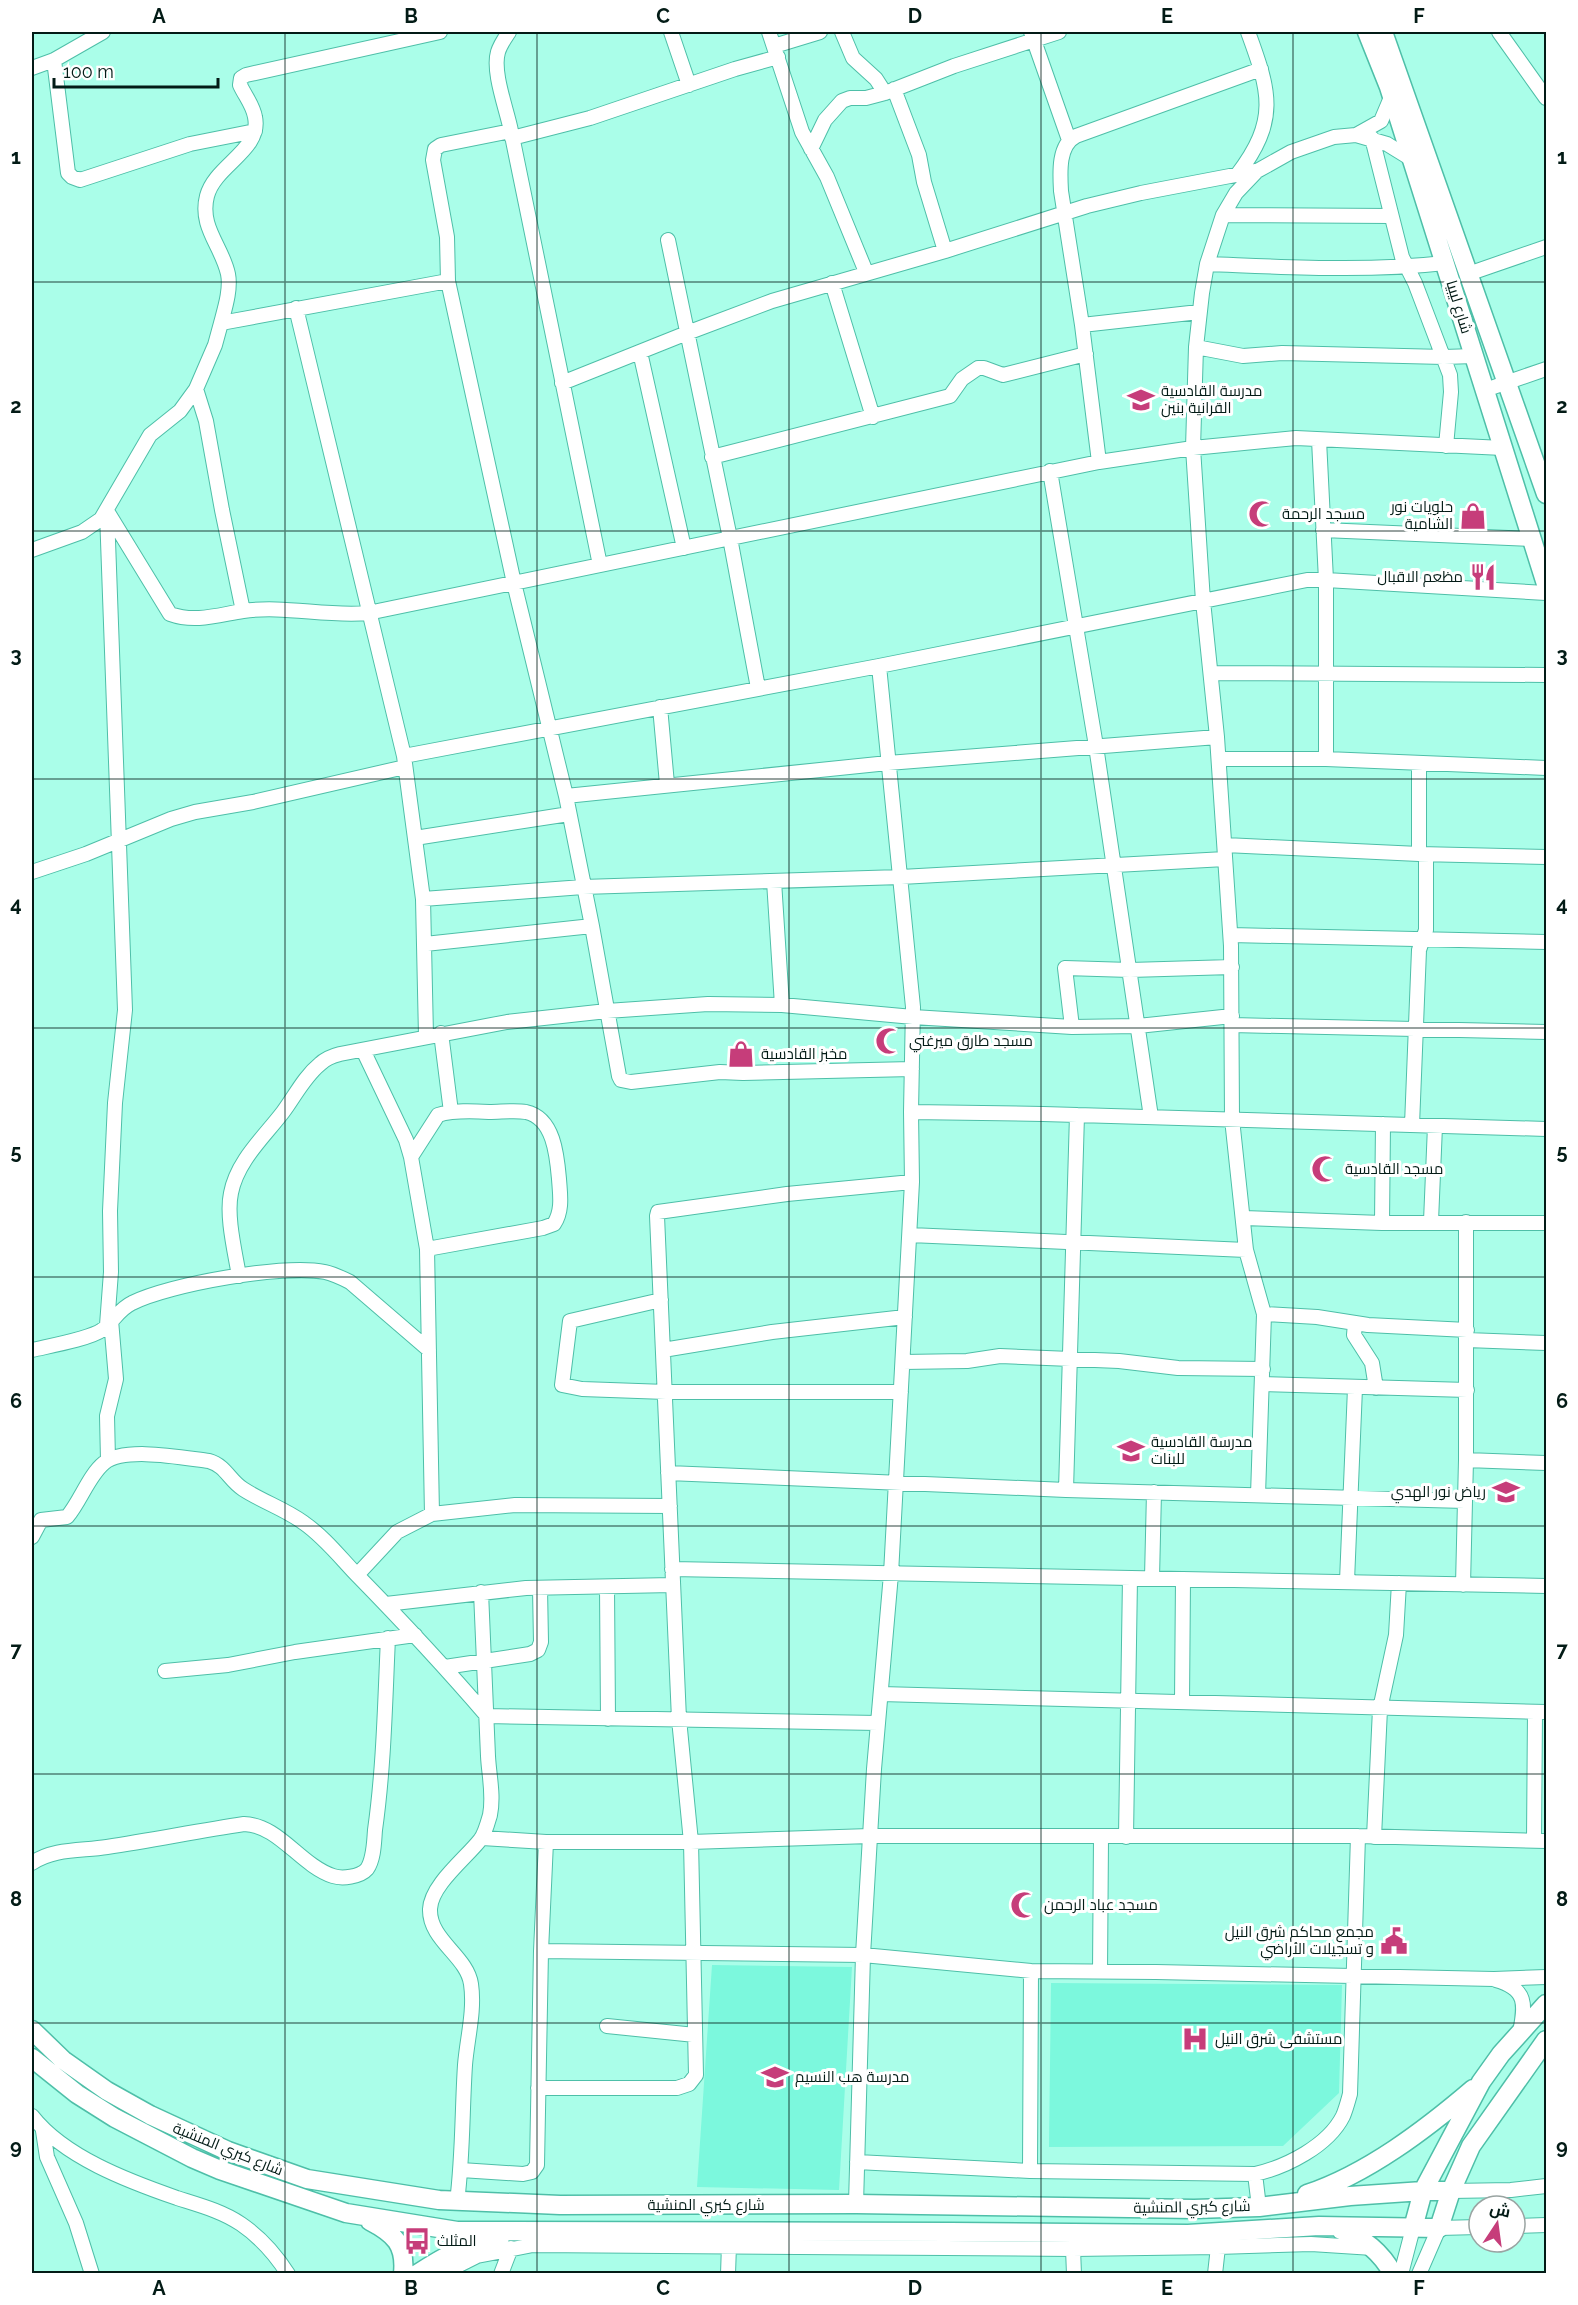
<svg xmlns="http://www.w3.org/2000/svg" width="1578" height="2305" viewBox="0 0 1578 2305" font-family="Raleway,Cairo,sans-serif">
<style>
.built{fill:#7cf8dd}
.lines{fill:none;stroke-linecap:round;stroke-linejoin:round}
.minor-casing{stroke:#4ebfa8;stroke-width:16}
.major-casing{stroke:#4ebfa8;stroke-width:21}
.minor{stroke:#fff;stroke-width:14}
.major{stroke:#fff;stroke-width:18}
.grid{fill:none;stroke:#031b16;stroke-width:1.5;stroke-opacity:0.55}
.labels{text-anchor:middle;stroke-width:6;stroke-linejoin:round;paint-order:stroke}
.street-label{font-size:15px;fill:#031b16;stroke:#fff}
.poi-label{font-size:15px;fill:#031b16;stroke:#fff;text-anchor:start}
.neatline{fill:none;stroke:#031b16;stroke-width:2}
.grid-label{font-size:20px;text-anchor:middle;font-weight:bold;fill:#031b16}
</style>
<rect width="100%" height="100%" fill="#aafee9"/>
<!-- built -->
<path class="built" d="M 712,1965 L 852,1967 L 839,2190 L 697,2187 Z
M 1051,1983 L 1342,1985 L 1339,2093 L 1283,2146 L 1049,2147 Z"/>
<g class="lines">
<defs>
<path id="minor" d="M 509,32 C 505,38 500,45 498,52 C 492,72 507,110 511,131 L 441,145 L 435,149 L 433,160 L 447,237 L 448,281 L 514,583 L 566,796 L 592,926 L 619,1076 L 621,1080 L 631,1082 L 720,1072 L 743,1073 L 912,1069
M 671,32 L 689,85
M 769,32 L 802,132 L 827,177 L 866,272
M 842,32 L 853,58 L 876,79 L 885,93
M 1031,32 L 1069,140
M 1499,32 L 1546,98
M 774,46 L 820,32
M 54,60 L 68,173 L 72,177 L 80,180 L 190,144 L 255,131
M 32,68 L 54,60 L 103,32
M 894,89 L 919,155 L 924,182 L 945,251
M 1392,95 L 1381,121 L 1356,135 L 1387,144 L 1413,160
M 511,131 L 600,565
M 512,138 L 590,118 L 735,69 L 778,57
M 1372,138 L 1402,257 L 1415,283 L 1450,375 L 1451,392 L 1446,446
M 811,149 L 825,120 L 842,101 L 850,98 L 866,98 L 885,93 L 954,66 L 1059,32
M 1237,175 C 1279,120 1270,92 1248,32
M 1223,215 L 1391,216
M 668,240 L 730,538 L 758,688
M 1207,264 C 1287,267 1366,272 1445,263
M 1468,274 L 1546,247
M 832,283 L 873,417
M 296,308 L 404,756 L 423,899 L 426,1036
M 221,323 C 225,308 231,289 228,274 C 222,246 199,227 207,196 C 215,165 262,150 255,117 C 253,105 245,96 240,85 L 241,78 L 246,75 L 440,32
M 1082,325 L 1199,312
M 1196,347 L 1243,356 L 1282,353 L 1444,357 L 1474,356
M 640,352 L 684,548
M 562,383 L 687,333 L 772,301 L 945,251 L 1087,206 L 1141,193 L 1256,171
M 196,389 L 206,421 L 222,510 L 243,611
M 1485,390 L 1546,369
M 1319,440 L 1326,580 L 1326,759
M 712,457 L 950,396 L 962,379 L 978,368 L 984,368 L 1003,375 L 1086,354
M 1099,462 L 1082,325 L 1061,191 C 1060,173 1058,145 1076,136 L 1261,69
M 1050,471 L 1096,746 L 1151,1117
M 107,511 L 170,614 C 195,623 218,615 243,611 C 285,605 326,617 368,613 L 1099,462 L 1193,448 L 1296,438 L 1503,448
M 107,513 L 125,1010 L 115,1103 L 110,1211 L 111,1272 L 107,1325
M 1323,530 L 1532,539
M 32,550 L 82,532 L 101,519 L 150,435 L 180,411 L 196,389 L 215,345 L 221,323 L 448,281
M 879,666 L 913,1007 L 911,1112
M 1211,673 L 1546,675
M 660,707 L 667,784
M 404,756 L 879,666 L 1307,580 L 1326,580 L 1546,593
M 1219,759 L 1326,759 L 1546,768
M 1419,763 L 1419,854
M 566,796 L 888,763 L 1217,737
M 415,838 L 569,814
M 1225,845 L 1419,854 L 1546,857
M 32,872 L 86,854 L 171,819 L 195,812 L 253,802 L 405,767
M 774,881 L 782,1005
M 423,899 L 583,887 L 901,877 L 1225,859
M 1231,935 L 1546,942
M 425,944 L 592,926
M 1232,1025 L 1546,1032
M 1072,1027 L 1065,968 L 1130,970 L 1232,967
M 441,1033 L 451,1112
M 363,1050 L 406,1140 L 411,1157 L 427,1249 L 432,1514
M 1412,1125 L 1419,950 L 1426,930 L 1426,855
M 411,1157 L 438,1115 C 453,1110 473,1111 489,1112 C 501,1112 515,1110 526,1112 C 554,1118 557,1156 559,1179 C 560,1194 563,1210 554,1224 L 543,1228 L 427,1249
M 1244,1218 L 1382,1223 L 1546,1223
M 1431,1221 L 1435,1126
M 1466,1222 L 1466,1460
M 1382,1223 L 1383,1124
M 910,1235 L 1246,1250
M 239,1276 C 235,1252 226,1216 231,1193 C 237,1161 264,1137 283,1112 C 295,1096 304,1077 320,1064 C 326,1058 332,1056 340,1054 L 507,1022 L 607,1011 L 708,1004 L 782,1005 L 913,1017 L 1072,1027 L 1138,1026 L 1232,1016
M 661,1300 L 570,1321 L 562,1385 L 582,1389 L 666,1392 L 901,1392
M 1264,1314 L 1317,1317 L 1368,1325 L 1467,1330
M 1355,1323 L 1354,1335 L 1372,1363 L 1376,1388
M 1467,1340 L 1546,1343
M 32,1350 C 49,1346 89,1339 102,1330 C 113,1322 119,1309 132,1303 C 170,1284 284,1264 325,1272 C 334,1274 342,1278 350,1282 L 429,1350
M 663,1350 L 772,1332 L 905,1317
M 903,1362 L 967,1361 L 1000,1356 L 1119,1361 L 1178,1368 L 1263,1369
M 1262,1384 L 1467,1390
M 108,1460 L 107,1416 L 116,1379 L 111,1320
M 668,1473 L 1066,1490 L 1465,1501 L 1466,1460 L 1546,1463
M 1066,1490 L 1077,1115
M 1258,1495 L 1264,1314 L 1246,1250 L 1232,1119 L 1231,946 L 1217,737 L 1203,601 L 1193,448 L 1196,347 L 1202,293 L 1207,264 L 1223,215 L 1236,193 L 1257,171 L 1291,152 L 1334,137 L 1356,135
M 32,1537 L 41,1520 L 67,1517 C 80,1502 89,1475 104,1463 C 124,1446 184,1458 209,1461 C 226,1466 229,1480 243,1489 C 263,1502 285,1509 304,1523 C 324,1537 339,1556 356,1574 C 401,1620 445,1667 487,1716 L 878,1723
M 672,1569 L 1546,1586
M 357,1575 L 397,1532 L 432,1514 L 515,1505 L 670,1506
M 1152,1578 L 1154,1492
M 1347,1581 L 1355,1388
M 1463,1585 L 1465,1501
M 607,1587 L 608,1719
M 386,1604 L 526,1588 L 672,1585
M 445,1667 L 530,1654 L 538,1650 L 541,1642 L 540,1588
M 165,1671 L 228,1665 L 295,1652 L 415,1635
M 881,1694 L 1546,1712
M 1182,1702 L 1183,1579
M 1126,1837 L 1130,1578
M 1374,1837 L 1380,1709 L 1396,1635 L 1399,1583
M 482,1838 L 546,1842 L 691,1842 L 870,1836 L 1358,1836 L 1546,1841
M 1534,1840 L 1535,1712
M 32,1863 C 54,1848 82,1851 107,1847 C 153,1840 198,1831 244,1824 C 279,1825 300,1865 333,1876 C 342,1879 360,1877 367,1869 C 374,1859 374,1842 375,1830 C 384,1766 385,1702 388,1638
M 541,1951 L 863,1955 L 1031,1971 L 1156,1972 L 1494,1979 L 1546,1977
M 1100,1972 L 1101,1838
M 1496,1980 C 1528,1989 1525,2005 1520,2033
M 607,2026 L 695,2035
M 538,2088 L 677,2088 L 689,2084 L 696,2075 L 691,1842 L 679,1719 L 657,1216 L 658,1212 L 787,1194 L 912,1182
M 32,2116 C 64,2157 128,2181 177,2198 C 199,2205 222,2211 241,2224 C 260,2237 276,2255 288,2274
M 43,2131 L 47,2157 L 76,2223 L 92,2274
M 857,2162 L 1030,2171 L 1255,2174 C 1286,2167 1328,2146 1343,2116 C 1346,2109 1348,2101 1350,2094 L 1358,1836
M 461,2170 L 523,2174 L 532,2172 L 537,2165 L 541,1951 L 546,1842
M 1030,2171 L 1031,1971
M 1255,2174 L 1259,2207
M 1451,2191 L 1511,2190 L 1546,2186
M 457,2202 C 463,2156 462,2111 465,2065 C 467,2039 475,2011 471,1984 C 467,1956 429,1940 430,1909 C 431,1885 466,1858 480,1840 C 485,1834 488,1822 490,1815 C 494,1795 489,1776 488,1756 C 486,1701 483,1647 481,1592
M 856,2204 L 863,1955 L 874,1769 L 891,1574 L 912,1182 L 911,1112 L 1043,1114 L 1546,1129
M 1515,2226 L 1546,2225
M 1073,2249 L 1074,2274
M 441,2274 L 477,2256 L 533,2245 L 1073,2249 L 1218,2247 L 1311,2244 L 1373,2248
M 501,2274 L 511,2248
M 728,2274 L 729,2245
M 1215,2274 L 1218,2247
M 1401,2274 L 1413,2228
M 1419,2274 L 1439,2228 L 1479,2227"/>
<path id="major" d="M 1367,32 L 1389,87 L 1546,584
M 1383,32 L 1546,494
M 32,2030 L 63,2060 L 107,2091 L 150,2115 L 228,2151 L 307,2179 L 439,2200 L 560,2205 L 856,2204 L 1194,2209 L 1259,2207 L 1350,2196 L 1423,2191 L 1451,2191
M 32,2058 L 77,2094 L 115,2118 L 192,2158 L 220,2170 L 346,2213 L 457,2231 L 950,2232 L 1188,2234 L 1319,2226 L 1439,2228 L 1451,2191 L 1471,2146 L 1546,2040
M 1307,2194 C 1367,2174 1425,2130 1473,2089
M 370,2221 C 395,2234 406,2245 403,2274
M 1413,2228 L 1423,2191 L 1481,2082 L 1501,2054 L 1546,2004
M 1341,2230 C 1364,2238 1381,2252 1393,2274
M 417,2274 C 442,2258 470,2241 500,2238"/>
</defs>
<!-- minor casing -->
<use href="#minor" class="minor-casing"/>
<!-- major casing -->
<use href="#major" class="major-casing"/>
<!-- minor -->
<use href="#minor" class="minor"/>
<!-- major -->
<use href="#major" class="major"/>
</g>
<!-- grid -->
<path class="grid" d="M 285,32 L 285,2274M 537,32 L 537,2274M 789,32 L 789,2274M 1041,32 L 1041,2274M 1293,32 L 1293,2274M 32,282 L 1546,282M 32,531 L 1546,531M 32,779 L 1546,779M 32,1028 L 1546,1028M 32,1277 L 1546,1277M 32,1526 L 1546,1526M 32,1774 L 1546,1774M 32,2023 L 1546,2023"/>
<!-- icons -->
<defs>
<symbol id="school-bare" viewBox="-9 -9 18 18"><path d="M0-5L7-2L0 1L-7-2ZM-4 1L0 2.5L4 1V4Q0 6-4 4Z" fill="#c63d7a" stroke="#fff" stroke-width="2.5" paint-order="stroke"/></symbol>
<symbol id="mosque-bare" viewBox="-9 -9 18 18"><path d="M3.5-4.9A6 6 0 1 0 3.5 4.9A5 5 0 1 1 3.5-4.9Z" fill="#c63d7a" stroke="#fff" stroke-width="2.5" paint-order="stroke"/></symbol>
<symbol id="shop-bare" viewBox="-9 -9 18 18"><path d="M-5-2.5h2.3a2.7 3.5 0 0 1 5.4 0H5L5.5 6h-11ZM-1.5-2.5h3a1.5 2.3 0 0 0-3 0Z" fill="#c63d7a" stroke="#fff" stroke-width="2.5" paint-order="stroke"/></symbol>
<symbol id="restaurant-bare" viewBox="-9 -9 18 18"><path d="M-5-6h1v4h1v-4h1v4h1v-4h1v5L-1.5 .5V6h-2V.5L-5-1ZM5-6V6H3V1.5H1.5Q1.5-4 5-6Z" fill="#c63d7a" stroke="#fff" stroke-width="2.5" paint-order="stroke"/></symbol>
<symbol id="civic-bare" viewBox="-9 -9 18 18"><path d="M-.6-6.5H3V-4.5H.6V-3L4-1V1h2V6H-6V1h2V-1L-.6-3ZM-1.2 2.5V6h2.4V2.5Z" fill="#c63d7a" stroke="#fff" stroke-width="2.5" paint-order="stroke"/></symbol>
<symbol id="hospital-bare" viewBox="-9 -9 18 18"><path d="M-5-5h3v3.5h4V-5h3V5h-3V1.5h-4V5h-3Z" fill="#c63d7a" stroke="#fff" stroke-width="2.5" paint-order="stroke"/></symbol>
<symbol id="bus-bare" viewBox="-9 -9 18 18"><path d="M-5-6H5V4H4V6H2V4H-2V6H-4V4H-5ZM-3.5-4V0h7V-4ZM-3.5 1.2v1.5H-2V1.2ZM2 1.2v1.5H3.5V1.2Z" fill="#c63d7a" stroke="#fff" stroke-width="2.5" paint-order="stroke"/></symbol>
</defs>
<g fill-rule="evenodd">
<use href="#school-bare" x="1122" y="381" width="38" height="38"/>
<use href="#mosque-bare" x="1243" y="495" width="38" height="38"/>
<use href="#shop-bare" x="1454" y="497" width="38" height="38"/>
<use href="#restaurant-bare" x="1464" y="558" width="38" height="38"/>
<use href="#mosque-bare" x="870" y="1022" width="38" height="38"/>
<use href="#shop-bare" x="722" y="1035" width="38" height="38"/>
<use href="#mosque-bare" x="1306" y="1150" width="38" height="38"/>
<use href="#school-bare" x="1112" y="1432" width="38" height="38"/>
<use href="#school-bare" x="1487" y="1473" width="38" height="38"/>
<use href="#mosque-bare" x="1005" y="1886" width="38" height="38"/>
<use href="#civic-bare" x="1375" y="1922" width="38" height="38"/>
<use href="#hospital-bare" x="1176" y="2020" width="38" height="38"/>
<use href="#school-bare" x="756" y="2058" width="38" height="38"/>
<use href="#bus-bare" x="398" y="2222" width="38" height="38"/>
</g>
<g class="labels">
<!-- street labels -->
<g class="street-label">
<text transform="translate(1459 307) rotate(73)" y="5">شارع ليبيا</text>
<text transform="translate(228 2149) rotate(22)" y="5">شارع كبري المنشية</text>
<text x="706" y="2210">شارع كبري المنشية</text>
<text transform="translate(1192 2207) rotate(-1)" y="5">شارع كبري المنشية</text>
</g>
<!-- poi labels -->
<g class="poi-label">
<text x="1161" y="396">مدرسة القادسية<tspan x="1161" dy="17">القرانية بنين</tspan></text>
<text x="1453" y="512" text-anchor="end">حلويات نور<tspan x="1453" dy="17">الشامية</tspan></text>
<text x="1282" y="519">مسجد الرحمة</text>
<text x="1463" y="582" text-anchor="end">مظعم الاقبال</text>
<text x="909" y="1046">مسجد طارق ميرغني</text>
<text x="761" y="1059">مخبز القادسية</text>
<text x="1345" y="1174">مسجد القادسية</text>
<text x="1151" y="1447">مدرسة القادسية<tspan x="1151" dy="17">للبنات</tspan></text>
<text x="1486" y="1497" text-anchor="end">رياض نور الهدي</text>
<text x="1044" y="1910">مسجد عباد الرحمن</text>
<text x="1374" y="1937" text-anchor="end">مجمع محاكم شرق النيل<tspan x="1374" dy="17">و تسجيلات الأراضي</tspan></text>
<text x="1215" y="2044">مستشفى شرق النيل</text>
<text x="795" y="2082">مدرسة هب النسيم</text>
<text x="437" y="2246">المثلث</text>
</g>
</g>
<!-- border -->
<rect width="1578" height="2305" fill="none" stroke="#ffffff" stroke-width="66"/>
<!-- north arrow -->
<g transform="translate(1497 2224) rotate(13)"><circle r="28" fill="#ffffff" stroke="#9aa4a2" stroke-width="1.5"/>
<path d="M0-4.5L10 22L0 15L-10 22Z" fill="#c63d7a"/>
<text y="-9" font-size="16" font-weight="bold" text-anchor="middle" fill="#031b16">ش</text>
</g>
<!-- scale -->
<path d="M54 78v9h164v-9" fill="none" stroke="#031b16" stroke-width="3"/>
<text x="63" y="78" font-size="18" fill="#031b16" stroke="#ffffff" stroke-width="4.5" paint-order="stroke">100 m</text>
<rect x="33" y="33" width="1512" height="2239" class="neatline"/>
<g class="grid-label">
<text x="159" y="23">A</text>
<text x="411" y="23">B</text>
<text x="663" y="23">C</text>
<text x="915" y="23">D</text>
<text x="1167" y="23">E</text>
<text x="1419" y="23">F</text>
<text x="16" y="164">1</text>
<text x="1562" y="164">1</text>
<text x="16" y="413">2</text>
<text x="1562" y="413">2</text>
<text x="16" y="662">3</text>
<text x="1562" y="662">3</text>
<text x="16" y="911">4</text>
<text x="1562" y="911">4</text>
<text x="16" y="1159">5</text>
<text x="1562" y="1159">5</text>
<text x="16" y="1408">6</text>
<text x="1562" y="1408">6</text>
<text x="16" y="1657">7</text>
<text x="1562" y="1657">7</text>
<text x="16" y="1906">8</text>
<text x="1562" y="1906">8</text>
<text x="16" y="2154">9</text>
<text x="1562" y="2154">9</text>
<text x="159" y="2295">A</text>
<text x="411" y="2295">B</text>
<text x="663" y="2295">C</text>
<text x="915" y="2295">D</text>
<text x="1167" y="2295">E</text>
<text x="1419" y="2295">F</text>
</g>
</svg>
